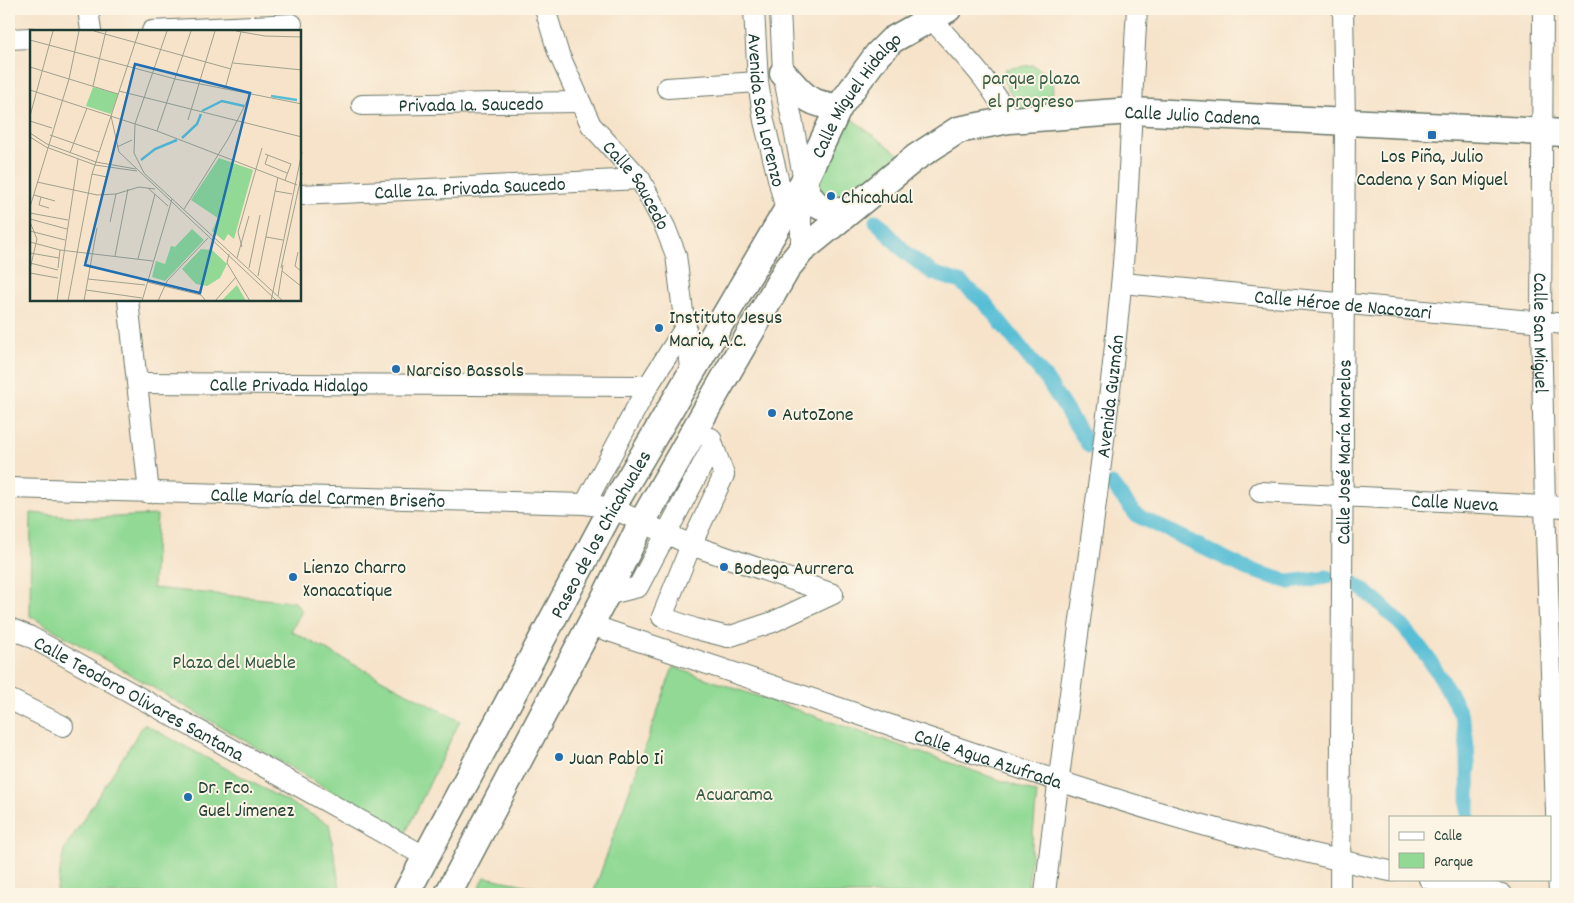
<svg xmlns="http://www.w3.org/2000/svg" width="1574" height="903" viewBox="0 0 1574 903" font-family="Dekko,sans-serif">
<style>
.green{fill:#91d994;stroke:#588b64}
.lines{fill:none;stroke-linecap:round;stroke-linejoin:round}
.canal{stroke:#57bed5;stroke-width:15}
.minor-casing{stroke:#6a7768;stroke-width:22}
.major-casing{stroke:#6a7768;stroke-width:29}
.minor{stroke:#fff;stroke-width:20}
.major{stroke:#fff;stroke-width:26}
.poi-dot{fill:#1f6fb2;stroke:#fcf5e5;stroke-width:2}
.labels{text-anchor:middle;stroke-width:4;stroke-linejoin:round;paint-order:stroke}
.park-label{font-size:20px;fill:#365c47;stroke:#fcf5e5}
.street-label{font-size:20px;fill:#1f3d34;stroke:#fcf5e5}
.poi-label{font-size:20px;fill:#1f3d34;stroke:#fcf5e5;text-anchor:start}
.inset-river{fill:none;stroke:#57bed5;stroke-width:2.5}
.inset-road{fill:none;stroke:#a0a18e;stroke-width:1}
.view{fill:#1f6fb2;fill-opacity:0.15;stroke:#1f6fb2;stroke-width:2.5}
.inset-edge{fill:none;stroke:#1f3d34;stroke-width:2.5}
</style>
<rect width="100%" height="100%" fill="#fcf5e5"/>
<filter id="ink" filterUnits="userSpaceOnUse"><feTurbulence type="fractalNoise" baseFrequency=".02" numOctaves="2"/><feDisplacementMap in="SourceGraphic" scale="10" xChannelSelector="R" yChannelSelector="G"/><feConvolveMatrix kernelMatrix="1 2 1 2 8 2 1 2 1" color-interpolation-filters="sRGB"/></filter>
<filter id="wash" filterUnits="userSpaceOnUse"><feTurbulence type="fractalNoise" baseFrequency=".0096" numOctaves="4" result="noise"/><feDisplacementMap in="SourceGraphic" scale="20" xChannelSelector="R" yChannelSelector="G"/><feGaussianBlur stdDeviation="1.12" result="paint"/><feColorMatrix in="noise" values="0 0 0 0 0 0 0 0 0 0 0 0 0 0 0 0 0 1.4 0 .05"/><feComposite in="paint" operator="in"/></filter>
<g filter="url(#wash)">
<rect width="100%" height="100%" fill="#f6e3ca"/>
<!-- green -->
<path class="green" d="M 1032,65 L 1053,77 L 1052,110 L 1019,110 L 1002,77 L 1005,69 Z
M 849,117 L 905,159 L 866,192 L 828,204 L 814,181 L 827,152 Z
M 31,513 L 94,518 L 157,515 L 153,588 L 295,602 L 302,611 L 291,631 L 460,721 L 405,834 L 30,616 Z
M 673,667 L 1037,793 L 1027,894 L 593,894 Z
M 144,724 L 329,824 L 341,894 L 56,894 L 64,850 Z
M 485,877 L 569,894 L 476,894 Z"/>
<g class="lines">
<!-- canal -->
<path class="canal" d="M 876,221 L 906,253 L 923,266 L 933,273 L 960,282 L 985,303 L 1047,380 L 1089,446
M 1112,484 L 1136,515 L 1247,569 L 1290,582 L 1327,577
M 1352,582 C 1393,610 1424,647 1448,690 C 1454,701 1462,713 1464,725 C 1470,755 1468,787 1468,817"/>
</g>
</g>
<g filter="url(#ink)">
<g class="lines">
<defs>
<g id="minor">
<path d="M 88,9 L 91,31"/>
<path id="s1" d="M 545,9 L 558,52 L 591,125 L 640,179 L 665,227 L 676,255 L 691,376"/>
<path id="s2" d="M 754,9 L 758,82 L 764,121 L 786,211"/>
<path d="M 780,9 L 783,73 L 804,181 L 801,208 L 801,251"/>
<path id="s3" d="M 1543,9 L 1541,322 L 1545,506 L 1559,894"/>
<path d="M 930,17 C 957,49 992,81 1009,120"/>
<path d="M 152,31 L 292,24"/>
<path d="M 9,39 L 31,38"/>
<path d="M 667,88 L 758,82"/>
<path id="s4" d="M 362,105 L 579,102"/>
<path id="s5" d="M 300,195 L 640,179"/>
<path id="s6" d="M 1122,283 L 1565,324"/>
<path d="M 128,300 L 149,493"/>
<path id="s7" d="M 139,383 L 648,386"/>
<path id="s8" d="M 9,488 L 585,504 L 612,508 L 691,545 L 833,594 L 773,622 L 728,637 L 696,629 L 662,617 L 691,545 L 724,475 L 713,445"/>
<path id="s9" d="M 1260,492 L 1565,507"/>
<path d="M 585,504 L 648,386 L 686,326"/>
<path d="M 606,595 L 638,587 L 713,445 L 711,438"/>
<path id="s10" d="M 591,625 C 706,663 822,702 938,741 C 1086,791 1237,840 1390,871"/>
<path id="s11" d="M 9,628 L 29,636 L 426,857"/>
<path d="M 9,699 L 63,726"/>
<path d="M 1429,879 L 1502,894"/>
<path id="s12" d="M 1045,894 C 1067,691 1102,489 1121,286 C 1130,195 1131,100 1137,9"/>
<path id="s13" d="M 1340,894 L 1345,122 L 1343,9"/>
</g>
<g id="major">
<path d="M 783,73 C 804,96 807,104 839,107"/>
<path d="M 804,181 C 810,207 822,210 847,212"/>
<path id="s14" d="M 406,894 L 612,508 L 804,181 L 839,107 L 878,54 L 892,40 L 948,9"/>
<path id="s15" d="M 448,894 L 606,595 L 642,522 L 788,267 L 801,251 L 915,158 L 958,130 L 1009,120 L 1131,111 L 1565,133"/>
</g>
</defs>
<!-- minor casing -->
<use href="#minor" class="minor-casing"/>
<!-- major casing -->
<use href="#major" class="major-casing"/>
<!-- minor -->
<use href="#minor" class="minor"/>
<!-- major -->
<use href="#major" class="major"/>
</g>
</g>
<!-- markers -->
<g class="poi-dot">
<rect x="1427" y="130" width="10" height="10" rx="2.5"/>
<circle cx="831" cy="196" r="5"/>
<circle cx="659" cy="328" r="5"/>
<circle cx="396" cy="369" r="5"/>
<circle cx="772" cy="413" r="5"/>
<circle cx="724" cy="567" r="5"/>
<circle cx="293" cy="577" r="5"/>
<circle cx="559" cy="757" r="5"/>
<circle cx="188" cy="797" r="5"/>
</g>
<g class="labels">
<!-- park labels -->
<g class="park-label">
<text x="1031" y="84">parque plaza<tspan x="1031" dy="23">el progreso</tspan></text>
<text x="234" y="668">Plaza del Mueble</text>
<text x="734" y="800">Acuarama</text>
</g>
<!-- street labels -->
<g class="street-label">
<text dy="7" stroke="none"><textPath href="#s14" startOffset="918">Calle Miguel Hidalgo</textPath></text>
<text dy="7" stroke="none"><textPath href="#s4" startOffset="109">Privada 1a. Saucedo</textPath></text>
<text dy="7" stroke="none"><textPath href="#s2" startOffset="102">Avenida San Lorenzo</textPath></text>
<text dy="7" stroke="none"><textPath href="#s15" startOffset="1168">Calle Julio Cadena</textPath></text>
<text dy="7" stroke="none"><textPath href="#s5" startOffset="170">Calle 2a. Privada Saucedo</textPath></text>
<text dy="7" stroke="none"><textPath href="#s1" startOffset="201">Calle Saucedo</textPath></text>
<text dy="7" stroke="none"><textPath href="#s6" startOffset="222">Calle Héroe de Nacozari</textPath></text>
<text dy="7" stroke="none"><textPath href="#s3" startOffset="324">Calle San Miguel</textPath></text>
<text dy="7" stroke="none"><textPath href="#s7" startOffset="150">Calle Privada Hidalgo</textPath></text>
<text dy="7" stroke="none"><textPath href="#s12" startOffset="502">Avenida Guzmán</textPath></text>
<text dy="7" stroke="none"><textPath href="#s13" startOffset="442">Calle José María Morelos</textPath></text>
<text dy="7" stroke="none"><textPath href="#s8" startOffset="319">Calle María del Carmen Briseño</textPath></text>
<text dy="7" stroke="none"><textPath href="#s9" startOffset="195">Calle Nueva</textPath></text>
<text dy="7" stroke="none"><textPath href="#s14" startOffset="409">Paseo de los Chicahuales</textPath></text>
<text dy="7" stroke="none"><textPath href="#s11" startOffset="148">Calle Teodoro Olivares Santana</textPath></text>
<text dy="7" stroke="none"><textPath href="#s10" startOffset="419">Calle Agua Azufrada</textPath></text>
</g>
<!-- poi labels -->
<g class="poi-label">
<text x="1432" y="162" text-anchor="middle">Los Piña, Julio<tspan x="1432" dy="23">Cadena y San Miguel</tspan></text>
<text x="841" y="203">Chicahual</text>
<text x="669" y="323">Instituto Jesus<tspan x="669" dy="23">Maria, A.C.</tspan></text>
<text x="406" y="376">Narciso Bassols</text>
<text x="782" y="420">AutoZone</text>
<text x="303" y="573">Lienzo Charro<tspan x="303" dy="23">Xonacatique</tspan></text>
<text x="734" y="574">Bodega Aurrera</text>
<text x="569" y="764">Juan Pablo Ii</text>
<text x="198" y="793">Dr. Fco.<tspan x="198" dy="23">Guel Jimenez</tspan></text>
</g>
</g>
<!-- overview -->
<g transform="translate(30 30)">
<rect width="271" height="271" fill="#f6e3ca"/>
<path d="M 63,57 L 88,64 L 81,84 L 56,76 ZM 189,128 L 223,140 L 204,209 L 198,204 L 194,211 L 182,201 L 188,188 L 161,170 ZM 162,199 L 174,210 L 135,251 L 122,247 L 126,231 L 135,234 L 141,216 L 145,217 ZM 171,219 L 182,220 L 197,234 L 190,248 L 177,256 L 166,254 L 152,239 ZM 207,255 L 216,271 L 191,271 Z" fill="#91d994"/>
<path class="inset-river" d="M 241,66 L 267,70M 172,81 L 192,71 L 214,76M 152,108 L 167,94 L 171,84M 111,130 L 125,119 L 147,110"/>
<path class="inset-road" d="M 64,1 L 201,39M 109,1 L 81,86 L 89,122 L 247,271M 137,1 L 105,94 L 104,123 L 114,143 L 253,271M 206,1 L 235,6 L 272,7M 0,10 L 145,49 L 272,74M 203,33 L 272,40M 0,37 L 88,64M 63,56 L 76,1M 195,59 L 211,2M 0,60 L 127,101 L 267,155M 89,61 L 272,107M 0,86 L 23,1M 158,90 L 185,1M 0,91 L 22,98M 127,101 L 161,1M 0,103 L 17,114 L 66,132 L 106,139M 20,105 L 69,122M 0,107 L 16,117 L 65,135 L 107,141M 87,117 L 102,110M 40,123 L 57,78M 235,124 L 261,134 L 255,150M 238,125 L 235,134 L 257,143M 62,144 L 77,147M 7,152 L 67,165 L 86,164 L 109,157 L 125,159M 118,158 L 138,176M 245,161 L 262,164M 4,165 L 25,171M 11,167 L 9,175 L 19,178M 0,177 L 39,49 L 49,1M 154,179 L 198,109 L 220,65M 0,183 L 38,190M 0,189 L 37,199M 0,192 L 7,209 L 0,239M 80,192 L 86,164M 0,201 L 35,210M 236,207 L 253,210M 0,212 L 30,220 L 123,231M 212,217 L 208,202 L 232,118M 268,222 L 265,236 L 272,242M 0,223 L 29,228M 199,224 L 197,233 L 220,271M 85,226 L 98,159M 207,228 L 219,186M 108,229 L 125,164M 0,233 L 28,240M 28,238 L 30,220M 219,238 L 230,185M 251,238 L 272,143M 252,241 L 272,257M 0,243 L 28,248M 228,246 L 248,147M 58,249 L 115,255M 117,252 L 171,265 L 176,271M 56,260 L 112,268M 248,266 L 253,235M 27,271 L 48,129M 38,271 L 62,144 L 81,86M 54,271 L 67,198M 112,271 L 142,169M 128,271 L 137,251 L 178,208M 185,271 L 206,247M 241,271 L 272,122"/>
<path class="view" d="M 105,34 L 220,63 L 170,263 L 55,235 Z"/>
<rect width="271" height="271" class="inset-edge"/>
</g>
<!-- margin -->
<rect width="1574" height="903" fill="none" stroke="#fcf5e5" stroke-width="30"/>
<!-- legend -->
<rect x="1389" y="816" width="162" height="65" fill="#fcf5e5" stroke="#a4ab9e"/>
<rect x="1399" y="832" width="25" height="8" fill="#ffffff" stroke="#a4ab9e"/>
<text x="1434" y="840" font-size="15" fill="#1f3d34">Calle</text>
<rect x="1399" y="853" width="25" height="15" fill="#91d994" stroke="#a4ab9e"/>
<text x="1434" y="866" font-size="15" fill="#1f3d34">Parque</text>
</svg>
